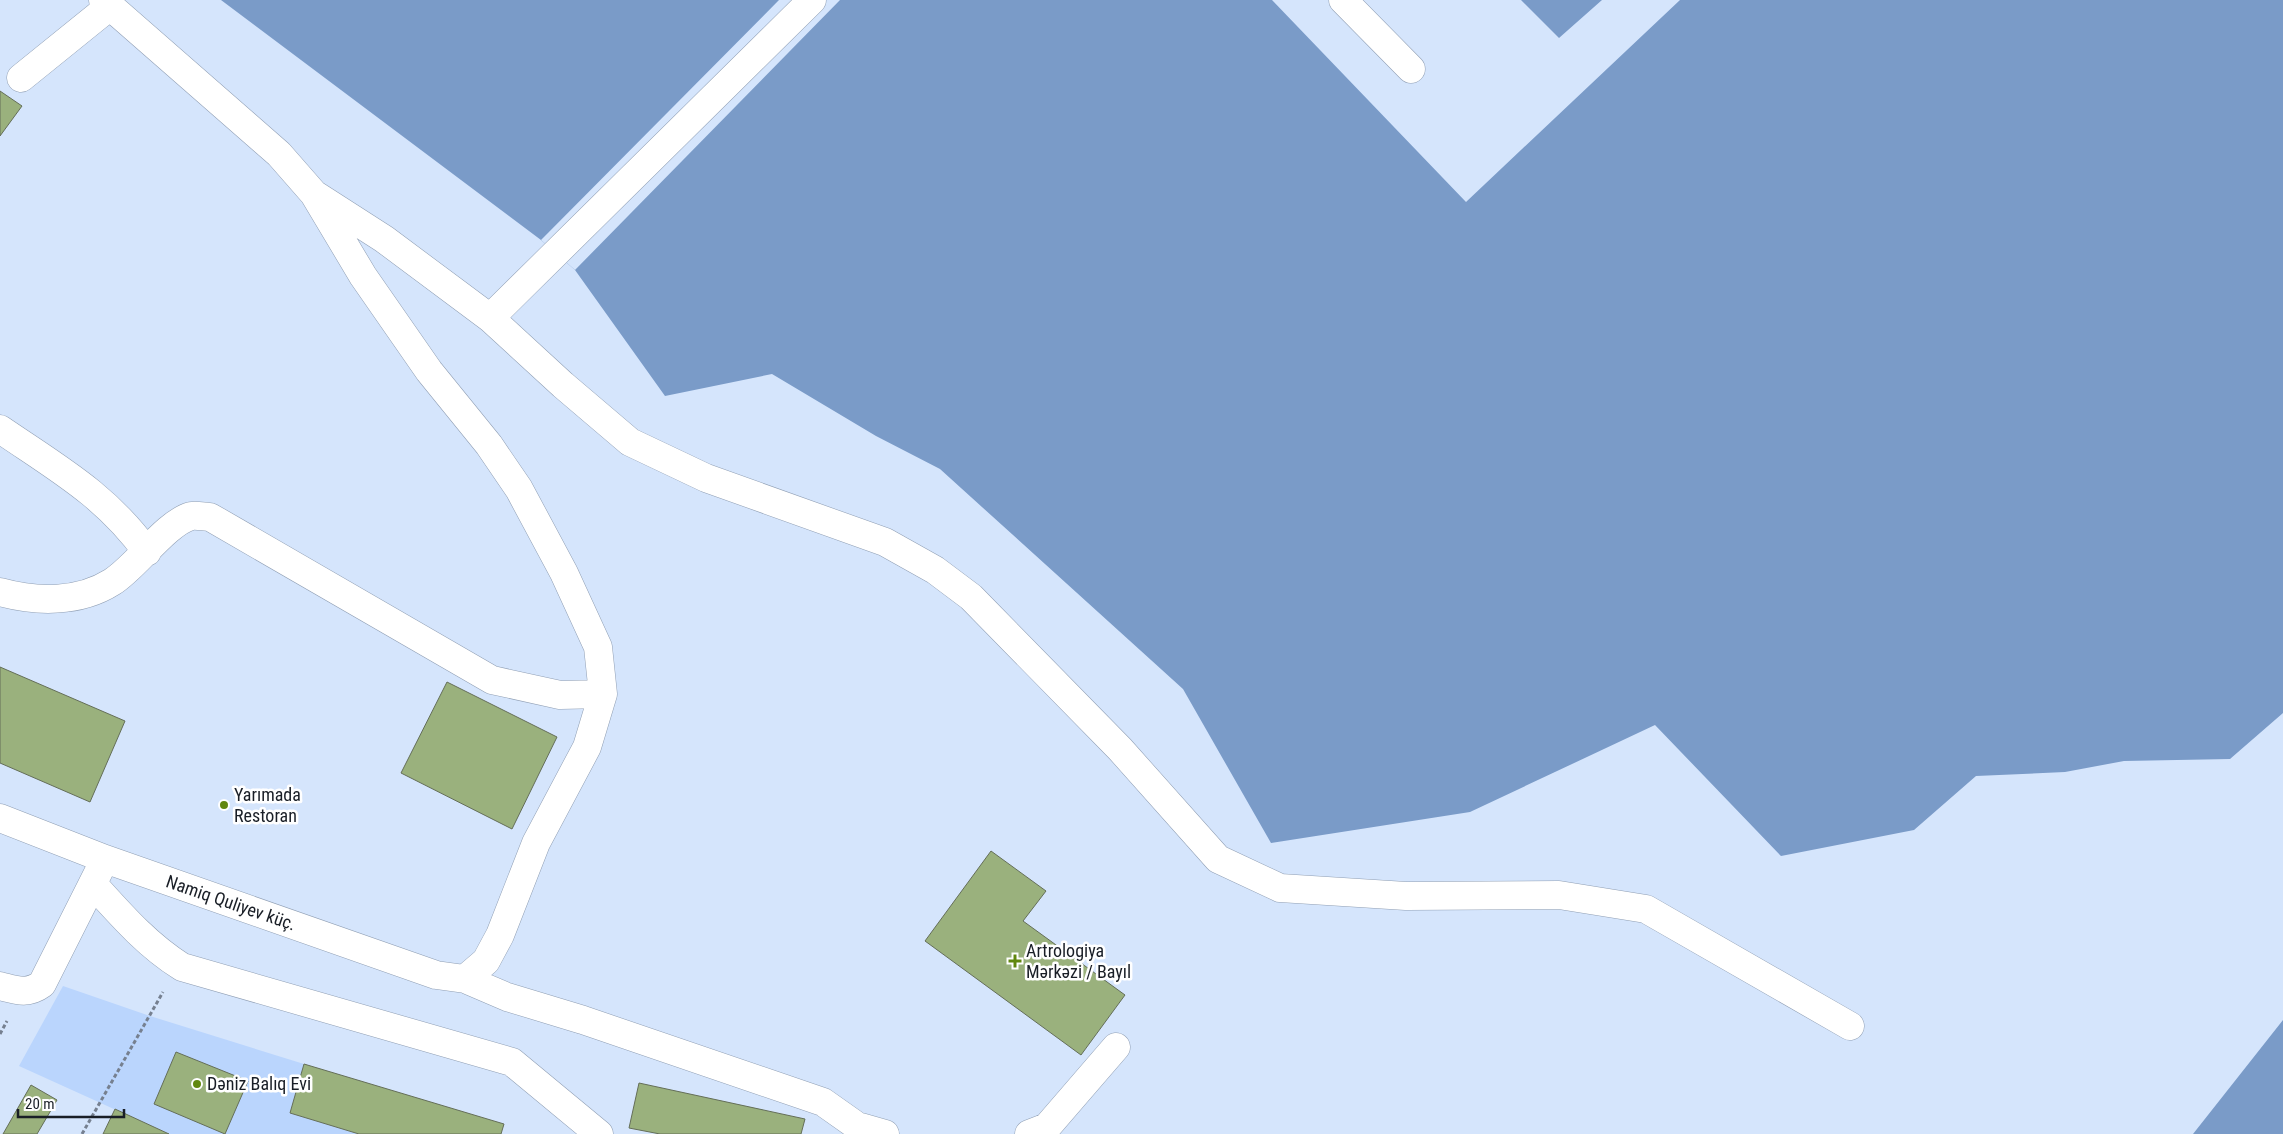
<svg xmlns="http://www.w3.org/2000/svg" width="2283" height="1134" viewBox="0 0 2283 1134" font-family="'Roboto Condensed',sans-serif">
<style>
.green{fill:#bad5fd}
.water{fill:#7a9bc8}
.pier{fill:#d5e5fc}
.building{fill:#9ab17d;stroke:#646e58}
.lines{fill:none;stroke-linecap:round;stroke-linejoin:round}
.minor-casing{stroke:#909fb4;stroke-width:29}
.path{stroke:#768090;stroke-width:3;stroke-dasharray:4 2.5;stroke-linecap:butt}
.minor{stroke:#fff;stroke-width:28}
.poi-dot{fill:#61870f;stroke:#fff;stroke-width:2}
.labels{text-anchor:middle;stroke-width:5;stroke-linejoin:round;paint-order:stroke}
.poi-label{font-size:18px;fill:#191e26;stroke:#fff;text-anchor:start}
.street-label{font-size:18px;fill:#191e26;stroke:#fff}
</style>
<rect width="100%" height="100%" fill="#d5e5fc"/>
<!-- green -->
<path class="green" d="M 63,986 L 150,1016 L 304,1064 L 290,1113 L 359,1134 L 169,1134 L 19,1066 Z"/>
<!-- water -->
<path class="water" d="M 221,0 L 2283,0 L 2283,713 L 2230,759 L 2124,761 L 2065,772 L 1976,776 L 1914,830 L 1781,856 L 1655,725 L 1470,812 L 1271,843 L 1183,689 L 940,469 L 876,436 L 772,374 L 665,396 L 575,270 L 541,240 Z
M 2283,1020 L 2283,1134 L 2193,1134 Z"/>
<!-- pier -->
<path class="pier" d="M 779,0 L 840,0 L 575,270 L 541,240 Z
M 1272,0 L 1521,0 L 1559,38 L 1602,0 L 1680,0 L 1466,202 Z"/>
<!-- building -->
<path class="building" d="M 0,91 L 22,106 L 0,136 Z
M 0,667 L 125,721 L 90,802 L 0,763 Z
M 447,682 L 557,737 L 512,829 L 401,773 Z
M 991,851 L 1046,891 L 1023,921 L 1125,995 L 1081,1055 L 925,941 Z
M 176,1052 L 248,1081 L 225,1134 L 154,1104 Z
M 304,1064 L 504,1124 L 501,1134 L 359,1134 L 290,1113 Z
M 639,1083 L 805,1119 L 801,1134 L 660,1134 L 629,1128 Z
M 31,1085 L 57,1100 L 37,1134 L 3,1134 Z
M 115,1109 L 169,1134 L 103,1134 Z"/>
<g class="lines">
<defs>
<path id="minor" d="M 103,0 L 279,154 L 314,194 L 363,276 L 429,371 L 489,445 L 519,489 L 564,573 L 598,647 L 603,694 L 587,747 L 536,843 L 500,935 L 486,961 L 465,979
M 1343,0 L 1411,69
M 21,78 L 110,6
M 314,194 L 384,239 L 490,318 L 563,385 L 630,442 L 706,478 L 885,542 L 935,570 L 971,597 L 1120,749 L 1218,859 L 1280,888 L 1406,896 L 1559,895 L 1646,909 L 1850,1026
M 490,318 L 812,0
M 0,429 C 57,468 106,495 147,552
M 0,592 C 36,602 79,603 112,582 C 136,567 166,523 191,516 C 197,515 205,517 210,517 L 492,680 L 560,695 L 603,694
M 0,818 L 105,859 L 436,975 L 465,979 L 507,997 L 583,1020 L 823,1102 L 857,1126 L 885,1134
M 93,884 C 121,915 147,945 182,967 L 512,1062 L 599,1134
M 0,986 C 16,990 27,995 42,984 L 100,869
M 1029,1134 L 1047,1127 L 1116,1047"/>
</defs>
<!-- minor casing -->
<use href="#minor" class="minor-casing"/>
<!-- path -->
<path class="path" d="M 0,1034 L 7,1021
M 82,1134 L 163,992"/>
<!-- minor -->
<use href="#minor" class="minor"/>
</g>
<!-- markers -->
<g class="poi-dot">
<circle cx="224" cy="805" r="5"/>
<path d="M1012.5 953.5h5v5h5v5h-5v5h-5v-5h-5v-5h5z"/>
<circle cx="197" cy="1084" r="5"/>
</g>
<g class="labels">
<!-- poi labels -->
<g class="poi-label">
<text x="234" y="801">Yarımada<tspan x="234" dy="21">Restoran</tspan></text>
<text x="1026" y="957">Artrologiya<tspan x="1026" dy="21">Mərkəzi / Bayıl</tspan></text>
<text x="207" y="1090">Dəniz Balıq Evi</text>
</g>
<!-- street labels -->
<g class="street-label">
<text transform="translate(231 903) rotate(19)" y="6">Namiq Quliyev küç.</text>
</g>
</g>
<!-- scale -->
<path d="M18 1109v8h106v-8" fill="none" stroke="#191e26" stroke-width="2.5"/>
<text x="25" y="1109" font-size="15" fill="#191e26" stroke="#ffffff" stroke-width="4" paint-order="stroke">20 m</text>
</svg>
